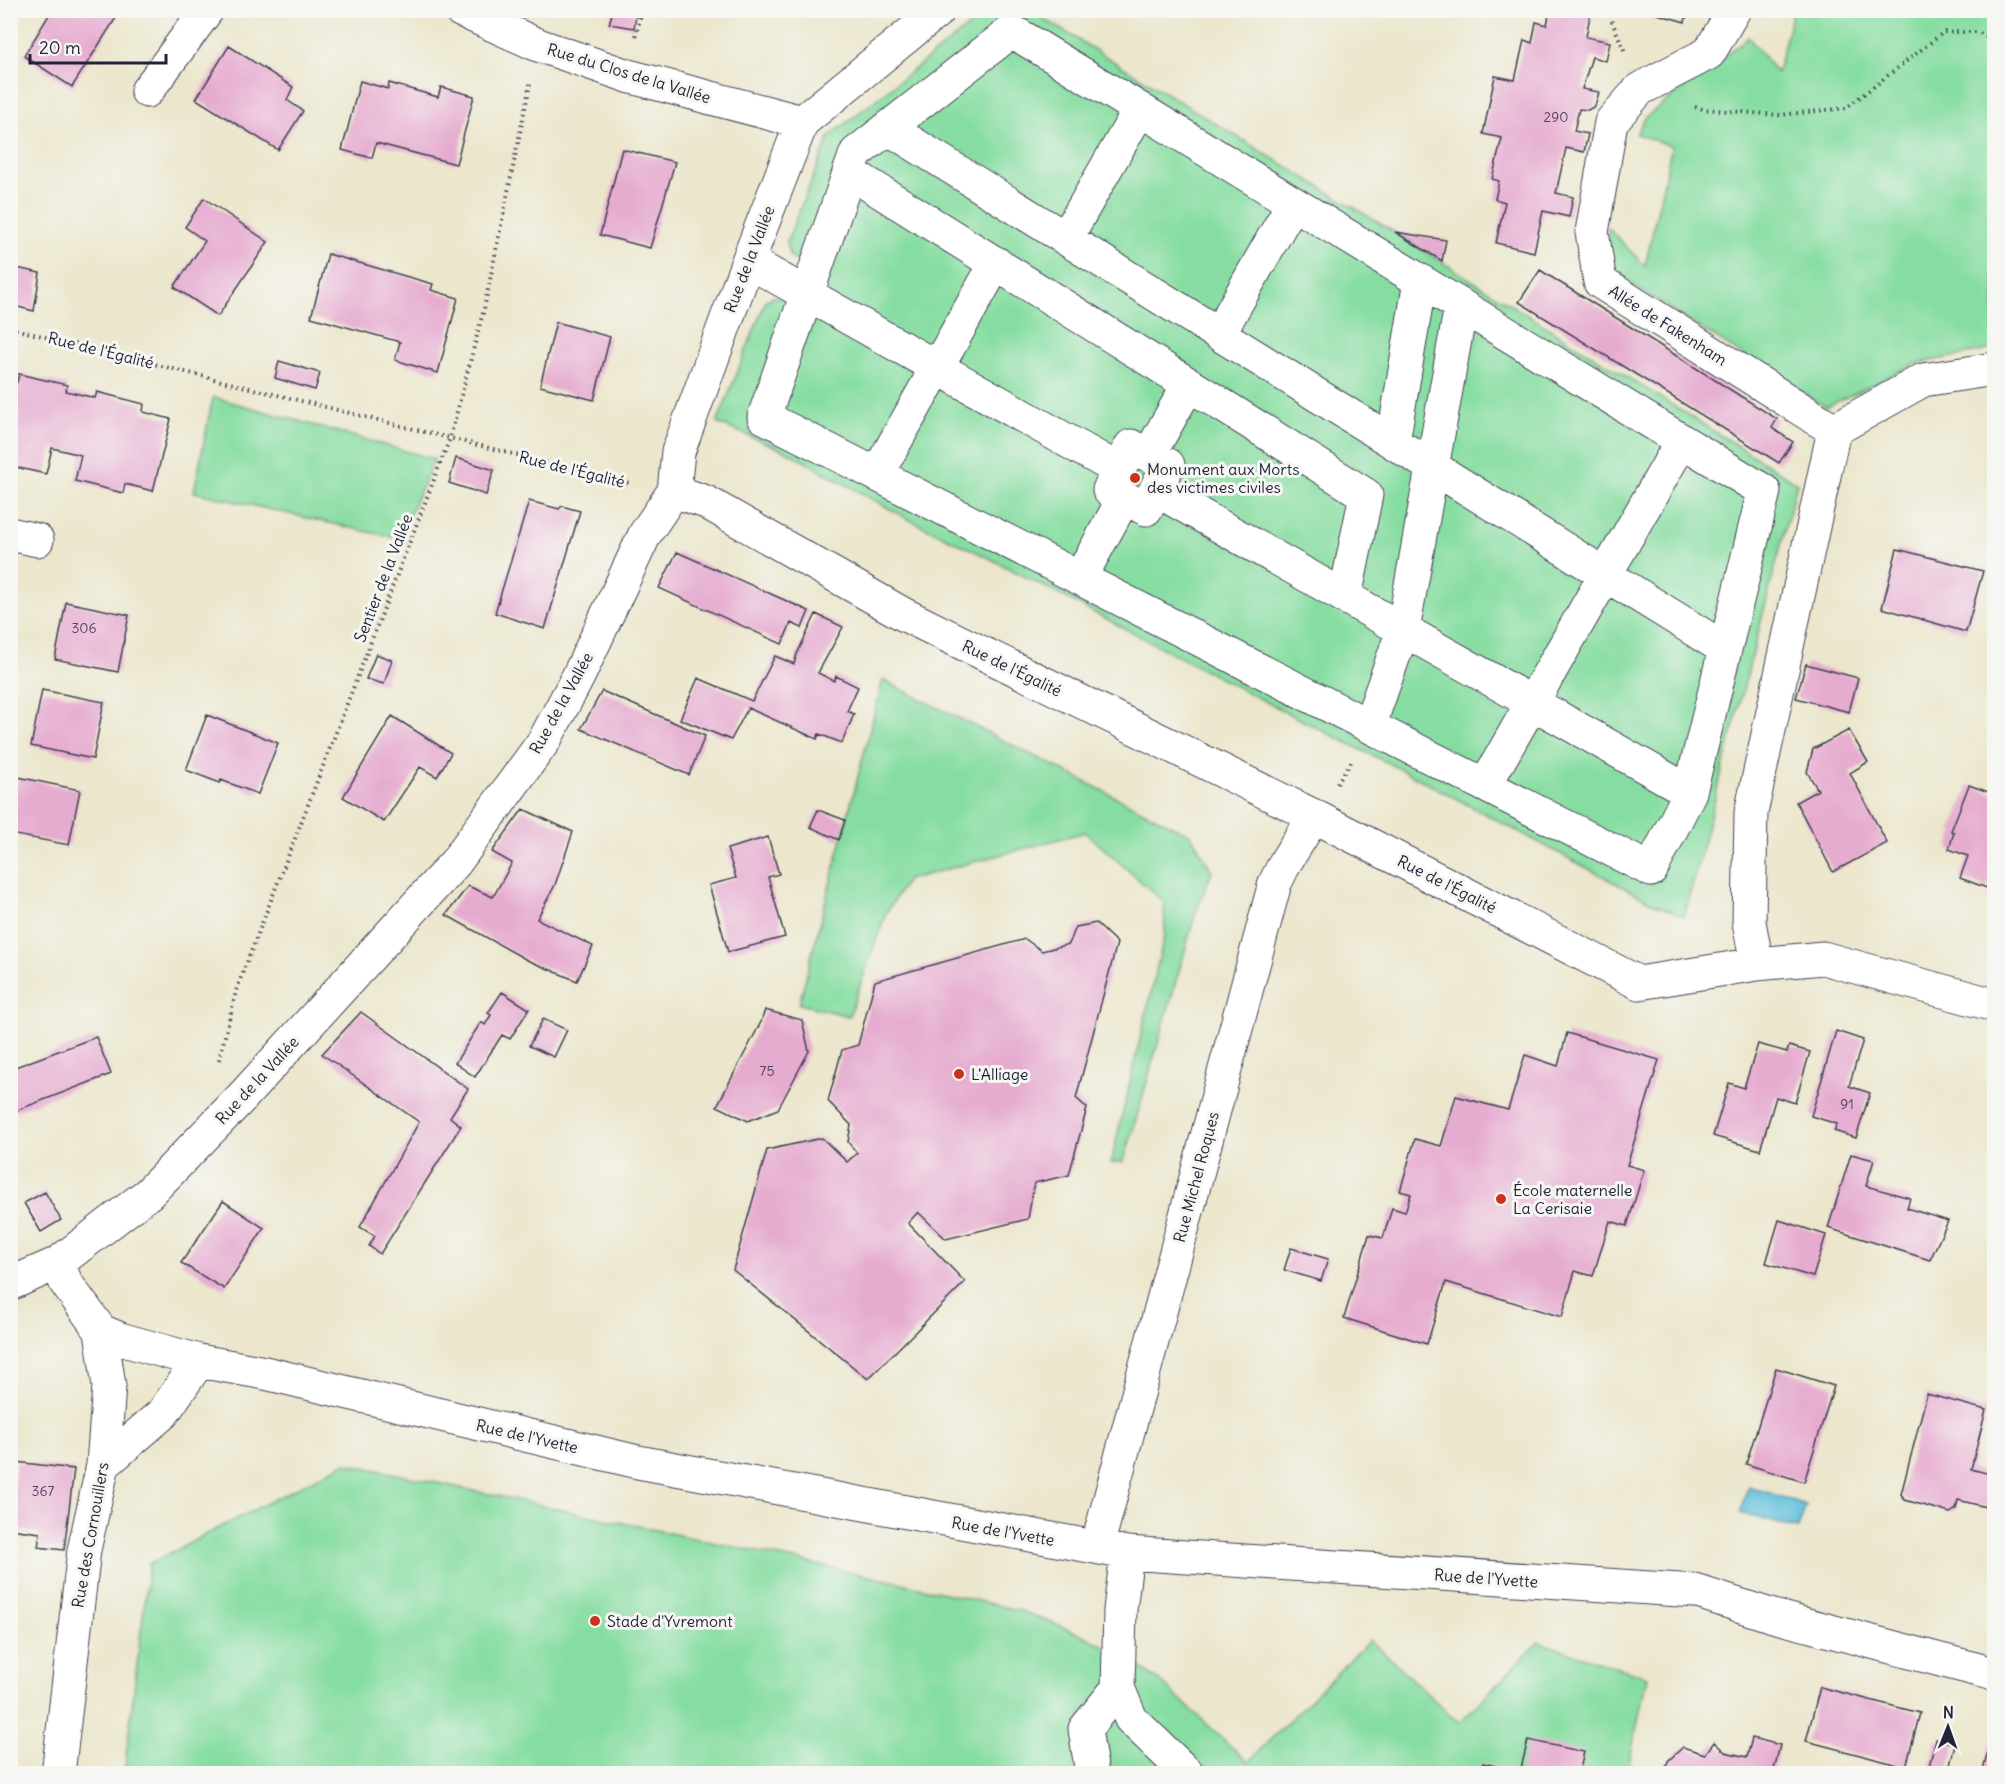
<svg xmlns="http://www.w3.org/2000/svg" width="2005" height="1784" viewBox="0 0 2005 1784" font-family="Delius,sans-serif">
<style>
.green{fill:#86dda1;stroke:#54806e;stroke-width:1.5}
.water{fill:#5fbfdd;stroke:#40708c;stroke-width:1.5}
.building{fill:#e6acd0}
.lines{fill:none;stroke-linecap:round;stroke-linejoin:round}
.minor-casing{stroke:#403f51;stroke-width:35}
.path{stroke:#403f51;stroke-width:4;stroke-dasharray:1.5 4.5;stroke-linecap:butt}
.minor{stroke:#fff;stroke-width:33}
.poi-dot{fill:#c8321e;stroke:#f6f6f2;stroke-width:2}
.labels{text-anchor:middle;stroke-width:6;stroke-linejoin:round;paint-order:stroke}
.number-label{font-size:14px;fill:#534460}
.street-label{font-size:16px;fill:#22223b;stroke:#f6f6f2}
.poi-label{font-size:16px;fill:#22223b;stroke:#f6f6f2;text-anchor:start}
</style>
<rect width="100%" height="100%" fill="#f6f6f2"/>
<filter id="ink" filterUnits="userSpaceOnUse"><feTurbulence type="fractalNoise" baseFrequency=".0167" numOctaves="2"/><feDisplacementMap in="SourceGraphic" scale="12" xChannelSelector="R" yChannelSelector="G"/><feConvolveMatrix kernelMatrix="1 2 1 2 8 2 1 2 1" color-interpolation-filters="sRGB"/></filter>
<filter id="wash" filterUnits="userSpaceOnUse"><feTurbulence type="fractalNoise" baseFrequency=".008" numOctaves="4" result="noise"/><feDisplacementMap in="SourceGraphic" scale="24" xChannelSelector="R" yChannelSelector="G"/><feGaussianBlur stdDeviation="1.35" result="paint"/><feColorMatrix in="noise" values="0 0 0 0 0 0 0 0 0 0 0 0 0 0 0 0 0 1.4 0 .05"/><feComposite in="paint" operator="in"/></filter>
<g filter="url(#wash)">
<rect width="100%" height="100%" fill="#ebe6cc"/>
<!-- green -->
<path class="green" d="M 988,11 L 1031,11 L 1394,232 L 1797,483 L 1684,917 L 1653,903 L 1406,772 L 1293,716 L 991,559 L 908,519 L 786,451 L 717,423 L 766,300 L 773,297 L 783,298 L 802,265 L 790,256 L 786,243 L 830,136 Z
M 1793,11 L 1994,11 L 1994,349 L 1915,364 L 1826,407 L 1611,272 L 1608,228 L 1645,266 L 1672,146 L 1636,134 L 1646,117 L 1748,37 L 1777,73 Z
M 213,397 L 434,459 L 399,539 L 194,492 Z
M 883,680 L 1191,835 L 1212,871 L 1196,912 L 1124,1161 L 1111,1163 L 1165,933 L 1164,902 L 1085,832 L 907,880 L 886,913 L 849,1016 L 799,1004 Z
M 345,1463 L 906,1584 L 1021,1611 L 1085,1636 L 1126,1658 L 1159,1680 L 1248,1762 L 1370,1640 L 1459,1723 L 1539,1642 L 1647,1677 L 1627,1773 L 124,1774 L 149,1564 Z"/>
<!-- water -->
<path class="water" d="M 1748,1486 L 1806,1505 L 1798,1529 L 1740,1513 Z"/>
<g id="blocks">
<!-- building -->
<path class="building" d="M 52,10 L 121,10 L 72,87 L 24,56 Z
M 613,10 L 637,10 L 634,28 L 609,24 Z
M 1550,10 L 1591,10 L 1586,37 L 1610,42 L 1606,61 L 1592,57 L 1582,89 L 1599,92 L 1595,106 L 1588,110 L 1579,109 L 1574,131 L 1588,134 L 1584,152 L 1566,148 L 1556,193 L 1573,197 L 1569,217 L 1543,211 L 1534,252 L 1496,243 L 1505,202 L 1495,199 L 1499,181 L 1492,179 L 1502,138 L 1483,134 L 1495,76 L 1515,80 L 1524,40 L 1532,43 L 1536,22 L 1547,25 Z
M 1643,10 L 1688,10 L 1685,22 Z
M 229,46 L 293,87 L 287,100 L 303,111 L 278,150 L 196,99 Z
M 360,81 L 388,89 L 389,83 L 438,97 L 441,87 L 474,96 L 456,164 L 376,143 L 372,158 L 342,150 Z
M 622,149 L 675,162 L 650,248 L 600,235 Z
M 204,198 L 268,242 L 218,316 L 174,287 L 205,241 L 185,227 Z
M 1395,232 L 1446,240 L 1442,261 Z
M 328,254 L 433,284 L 431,290 L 458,298 L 438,373 L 395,360 L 400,342 L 311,317 Z
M 17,268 L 40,273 L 34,311 L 10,305 Z
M 1540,270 L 1777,419 L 1772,428 L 1793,442 L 1779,463 L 1519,302 Z
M 556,322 L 610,337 L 594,400 L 540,386 Z
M 279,361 L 320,373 L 315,390 L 275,378 Z
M 19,374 L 67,385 L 66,391 L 95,398 L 97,392 L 144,404 L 143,412 L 171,419 L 153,491 L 125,484 L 123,493 L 75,481 L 81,455 L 52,448 L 46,474 L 10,466 L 10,380 L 17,382 Z
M 456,458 L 494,470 L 486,495 L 449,483 Z
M 529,501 L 559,509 L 562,506 L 580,511 L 545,629 L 495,613 Z
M 1897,549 L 1983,571 L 1966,632 L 1882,608 Z
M 677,552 L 809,611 L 802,628 L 791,623 L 782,644 L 659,588 Z
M 66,602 L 129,615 L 118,672 L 55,659 Z
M 816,614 L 843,627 L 818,673 L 834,681 L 836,676 L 858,687 L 847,711 L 854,714 L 842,743 L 819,734 L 817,739 L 748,708 L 731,740 L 680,719 L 698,678 L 752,701 L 775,656 L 794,664 L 797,654 Z
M 376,654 L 392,660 L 384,684 L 366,679 Z
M 1806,664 L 1858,678 L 1849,712 L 1796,698 Z
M 42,690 L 104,702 L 93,759 L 31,746 Z
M 602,691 L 705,736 L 689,775 L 581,729 Z
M 207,715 L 278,743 L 258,794 L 221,780 L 220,783 L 186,770 Z
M 392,716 L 451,753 L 437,777 L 420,767 L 384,822 L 343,797 Z
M 1849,730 L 1868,762 L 1850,773 L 1887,843 L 1833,872 L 1796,802 L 1818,790 L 1807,772 L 1813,749 Z
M 18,777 L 80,790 L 69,845 L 10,834 L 10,813 Z
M 1969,785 L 1994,794 L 1994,885 L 1989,883 L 1987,888 L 1960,878 L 1968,856 L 1949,849 L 1954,832 L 1951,831 Z
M 523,809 L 573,832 L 555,885 L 537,919 L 593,946 L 577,981 L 527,960 L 446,915 L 468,886 L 493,897 L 512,863 L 492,852 Z
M 818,810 L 845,820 L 839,840 L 810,827 Z
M 768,837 L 779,874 L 768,877 L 785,937 L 728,952 L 709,885 L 736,878 L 727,849 Z
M 1096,923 L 1117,943 L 1076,1098 L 1087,1108 L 1069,1175 L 1034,1183 L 1028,1219 L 946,1239 L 918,1212 L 908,1223 L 965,1282 L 868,1379 L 733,1270 L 767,1150 L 822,1138 L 847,1162 L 857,1153 L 848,1142 L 851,1125 L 828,1101 L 842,1050 L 858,1045 L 875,981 L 1025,939 L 1042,951 L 1069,944 L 1076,927 Z
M 502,992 L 529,1009 L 510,1039 L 502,1035 L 475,1077 L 455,1063 L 481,1022 L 485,1025 L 491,1015 L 488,1013 Z
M 765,1010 L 802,1020 L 809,1051 L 778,1109 L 748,1121 L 717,1106 L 761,1022 Z
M 361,1012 L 468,1089 L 450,1117 L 461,1126 L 380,1254 L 369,1246 L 375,1236 L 360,1227 L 419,1122 L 322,1054 Z
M 543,1019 L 567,1030 L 554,1057 L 529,1046 Z
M 1836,1031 L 1863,1040 L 1849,1086 L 1870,1093 L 1856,1138 L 1834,1131 L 1837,1124 L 1811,1116 Z
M 1567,1033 L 1659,1060 L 1627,1165 L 1644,1170 L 1627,1226 L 1610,1221 L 1593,1276 L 1575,1271 L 1562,1317 L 1446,1282 L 1427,1344 L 1344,1318 L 1369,1235 L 1383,1238 L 1392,1208 L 1405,1212 L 1411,1194 L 1400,1191 L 1415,1139 L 1441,1146 L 1456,1096 L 1508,1110 L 1525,1055 L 1558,1066 Z
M 96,1037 L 111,1074 L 10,1113 L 10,1069 Z
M 1758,1044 L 1787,1052 L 1789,1046 L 1810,1052 L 1795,1103 L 1776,1097 L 1760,1150 L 1713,1136 L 1729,1083 L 1744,1088 Z
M 1851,1154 L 1874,1160 L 1866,1186 L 1910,1198 L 1907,1208 L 1948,1221 L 1930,1260 L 1828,1228 Z
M 10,1184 L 15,1197 L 10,1198 Z
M 45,1192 L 61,1220 L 41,1232 L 24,1203 Z
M 223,1201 L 264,1228 L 224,1289 L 181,1263 Z
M 1779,1220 L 1826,1235 L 1813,1277 L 1766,1263 Z
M 1291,1248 L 1328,1259 L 1321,1281 L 1284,1270 Z
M 1776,1368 L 1834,1386 L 1804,1482 L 1746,1464 Z
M 1927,1394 L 1986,1410 L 1971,1469 L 1994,1475 L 1994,1509 L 1958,1500 L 1956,1509 L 1950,1513 L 1905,1500 L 1901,1494 Z
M 16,1462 L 74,1469 L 64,1550 L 38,1547 L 40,1533 L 10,1529 L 10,1512 Z
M 1820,1687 L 1920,1713 L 1906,1767 L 1806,1741 Z
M 1752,1738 L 1780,1745 L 1773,1774 L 1664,1774 L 1668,1761 L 1683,1747 L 1705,1754 L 1714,1742 L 1725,1752 L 1747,1757 Z
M 1936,1739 L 1955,1744 L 1948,1774 L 1927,1774 Z
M 1528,1740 L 1584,1752 L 1579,1774 L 1481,1774 L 1483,1763 L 1520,1772 Z
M 1991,1740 L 1994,1741 L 1994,1774 L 1982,1774 Z"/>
</g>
</g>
<g filter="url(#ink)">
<use href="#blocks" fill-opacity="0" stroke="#403f51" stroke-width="1.5"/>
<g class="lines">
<defs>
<path id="minor" d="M 460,10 L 538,45 L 628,76 L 802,122
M 1734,10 L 1709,53 L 1640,89 L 1611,122 L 1592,232 L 1600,282 L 1834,430
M 147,91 L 207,10
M 888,128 L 1725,649
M 849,172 L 1366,495 L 1345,597
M 1066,238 L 1140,109
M 748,261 L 1119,470
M 1219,334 L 1293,203
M 1393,442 L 1420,281
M 1131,446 L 1168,465 L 1146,509 L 1109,490 Z
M 1149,455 L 1189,384
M 877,474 L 996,263
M 1156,490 L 1690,792 L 1764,491 L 1012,31 L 856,153 L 764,417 L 1651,870 L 1690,792
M 674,491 L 706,502 L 903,614 L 1314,816 L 1639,983 L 1757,964 L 1823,958 L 1994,1005
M 10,534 L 37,540
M 1080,578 L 1124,498
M 1369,726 L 1403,630 L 1461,306
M 1485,785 L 1682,441
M 1757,964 L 1749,922 L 1751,813 L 1834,430 L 1923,380 L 1994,369
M 58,1263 L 66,1283 L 101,1331 L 120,1339 L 199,1361 L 265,1373 L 638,1462 L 1127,1553 L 1695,1591 L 1773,1616 L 1994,1674
M 10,1284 L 58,1263 L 149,1193 L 243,1096 L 455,863 L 544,741 L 578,677 L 645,534 L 674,491 L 678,452 L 748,261 L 802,122 L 939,10
M 103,1465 L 163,1413 L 199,1361
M 1097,1547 L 1275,883 L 1286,861 L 1314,816
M 1127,1553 L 1120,1610 L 1118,1688 L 1131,1719 L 1188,1774
M 58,1774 L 84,1550 L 103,1465 L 109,1386 L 101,1331
M 1092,1774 L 1085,1729 L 1118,1688"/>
</defs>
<!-- minor casing -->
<use href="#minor" class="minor-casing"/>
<!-- path -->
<path class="path" d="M 1607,10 L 1625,52
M 636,36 L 642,10
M 1695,107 L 1703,109 L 1780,115 L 1846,108 L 1944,32 L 1978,32 L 1994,41
M 10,328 L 629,483
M 1337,783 L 1351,762
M 219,1060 L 237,988 L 450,438 L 484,309 L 530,84"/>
<!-- minor -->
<use href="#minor" class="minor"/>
</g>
</g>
<!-- markers -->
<g class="poi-dot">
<circle cx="1135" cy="478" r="6"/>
<circle cx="959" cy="1074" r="6"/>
<circle cx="1501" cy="1199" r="6"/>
<circle cx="595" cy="1621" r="6"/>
</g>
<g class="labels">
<!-- number labels -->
<g class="number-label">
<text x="1556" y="122">290</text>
<text x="84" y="633">306</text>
<text x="767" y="1076">75</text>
<text x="1847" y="1109">91</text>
<text x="43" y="1496">367</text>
</g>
<!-- street labels -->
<g class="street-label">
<text transform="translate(629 73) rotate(17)" y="6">Rue du Clos de la Vallée</text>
<text transform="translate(749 259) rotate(-69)" y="6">Rue de la Vallée</text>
<text transform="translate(1668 325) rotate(32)" y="6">Allée de Fakenham</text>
<text transform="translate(101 350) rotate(14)" y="6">Rue de l'Égalité</text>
<text transform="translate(572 469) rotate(14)" y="6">Rue de l'Égalité</text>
<text transform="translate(383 578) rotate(-69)" y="6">Sentier de la Vallée</text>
<text transform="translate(1012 668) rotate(26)" y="6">Rue de l'Égalité</text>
<text transform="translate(561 703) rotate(-61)" y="6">Rue de la Vallée</text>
<text transform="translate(1447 884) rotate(27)" y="6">Rue de l'Égalité</text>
<text transform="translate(257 1080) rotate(-47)" y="6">Rue de la Vallée</text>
<text transform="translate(1196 1177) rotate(-75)" y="6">Rue Michel Roques</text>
<text transform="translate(527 1436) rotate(13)" y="6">Rue de l'Yvette</text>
<text transform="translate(1003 1531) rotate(10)" y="6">Rue de l'Yvette</text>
<text transform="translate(90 1535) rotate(-80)" y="6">Rue des Cornouillers</text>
<text transform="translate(1486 1578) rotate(4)" y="6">Rue de l'Yvette</text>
</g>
<!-- poi labels -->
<g class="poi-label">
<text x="1147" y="475">Monument aux Morts<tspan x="1147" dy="18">des victimes civiles</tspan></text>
<text x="971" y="1080">L'Alliage</text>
<text x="1513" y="1196">École maternelle<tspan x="1513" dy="18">La Cerisaie</tspan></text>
<text x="607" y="1627">Stade d'Yvremont</text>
</g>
</g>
<!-- margin -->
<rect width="2005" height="1784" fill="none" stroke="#f6f6f2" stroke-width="36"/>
<!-- north arrow -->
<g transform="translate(1948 1727) rotate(1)" stroke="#f6f6f2" stroke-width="4.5" paint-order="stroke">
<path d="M0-4.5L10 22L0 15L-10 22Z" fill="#22223b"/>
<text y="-9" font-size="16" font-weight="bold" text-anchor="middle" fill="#22223b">N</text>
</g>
<!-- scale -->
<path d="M30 54v9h136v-9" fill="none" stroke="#22223b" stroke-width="3"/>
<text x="39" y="54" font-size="18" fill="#22223b" stroke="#f6f6f2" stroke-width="4.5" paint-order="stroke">20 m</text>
</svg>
